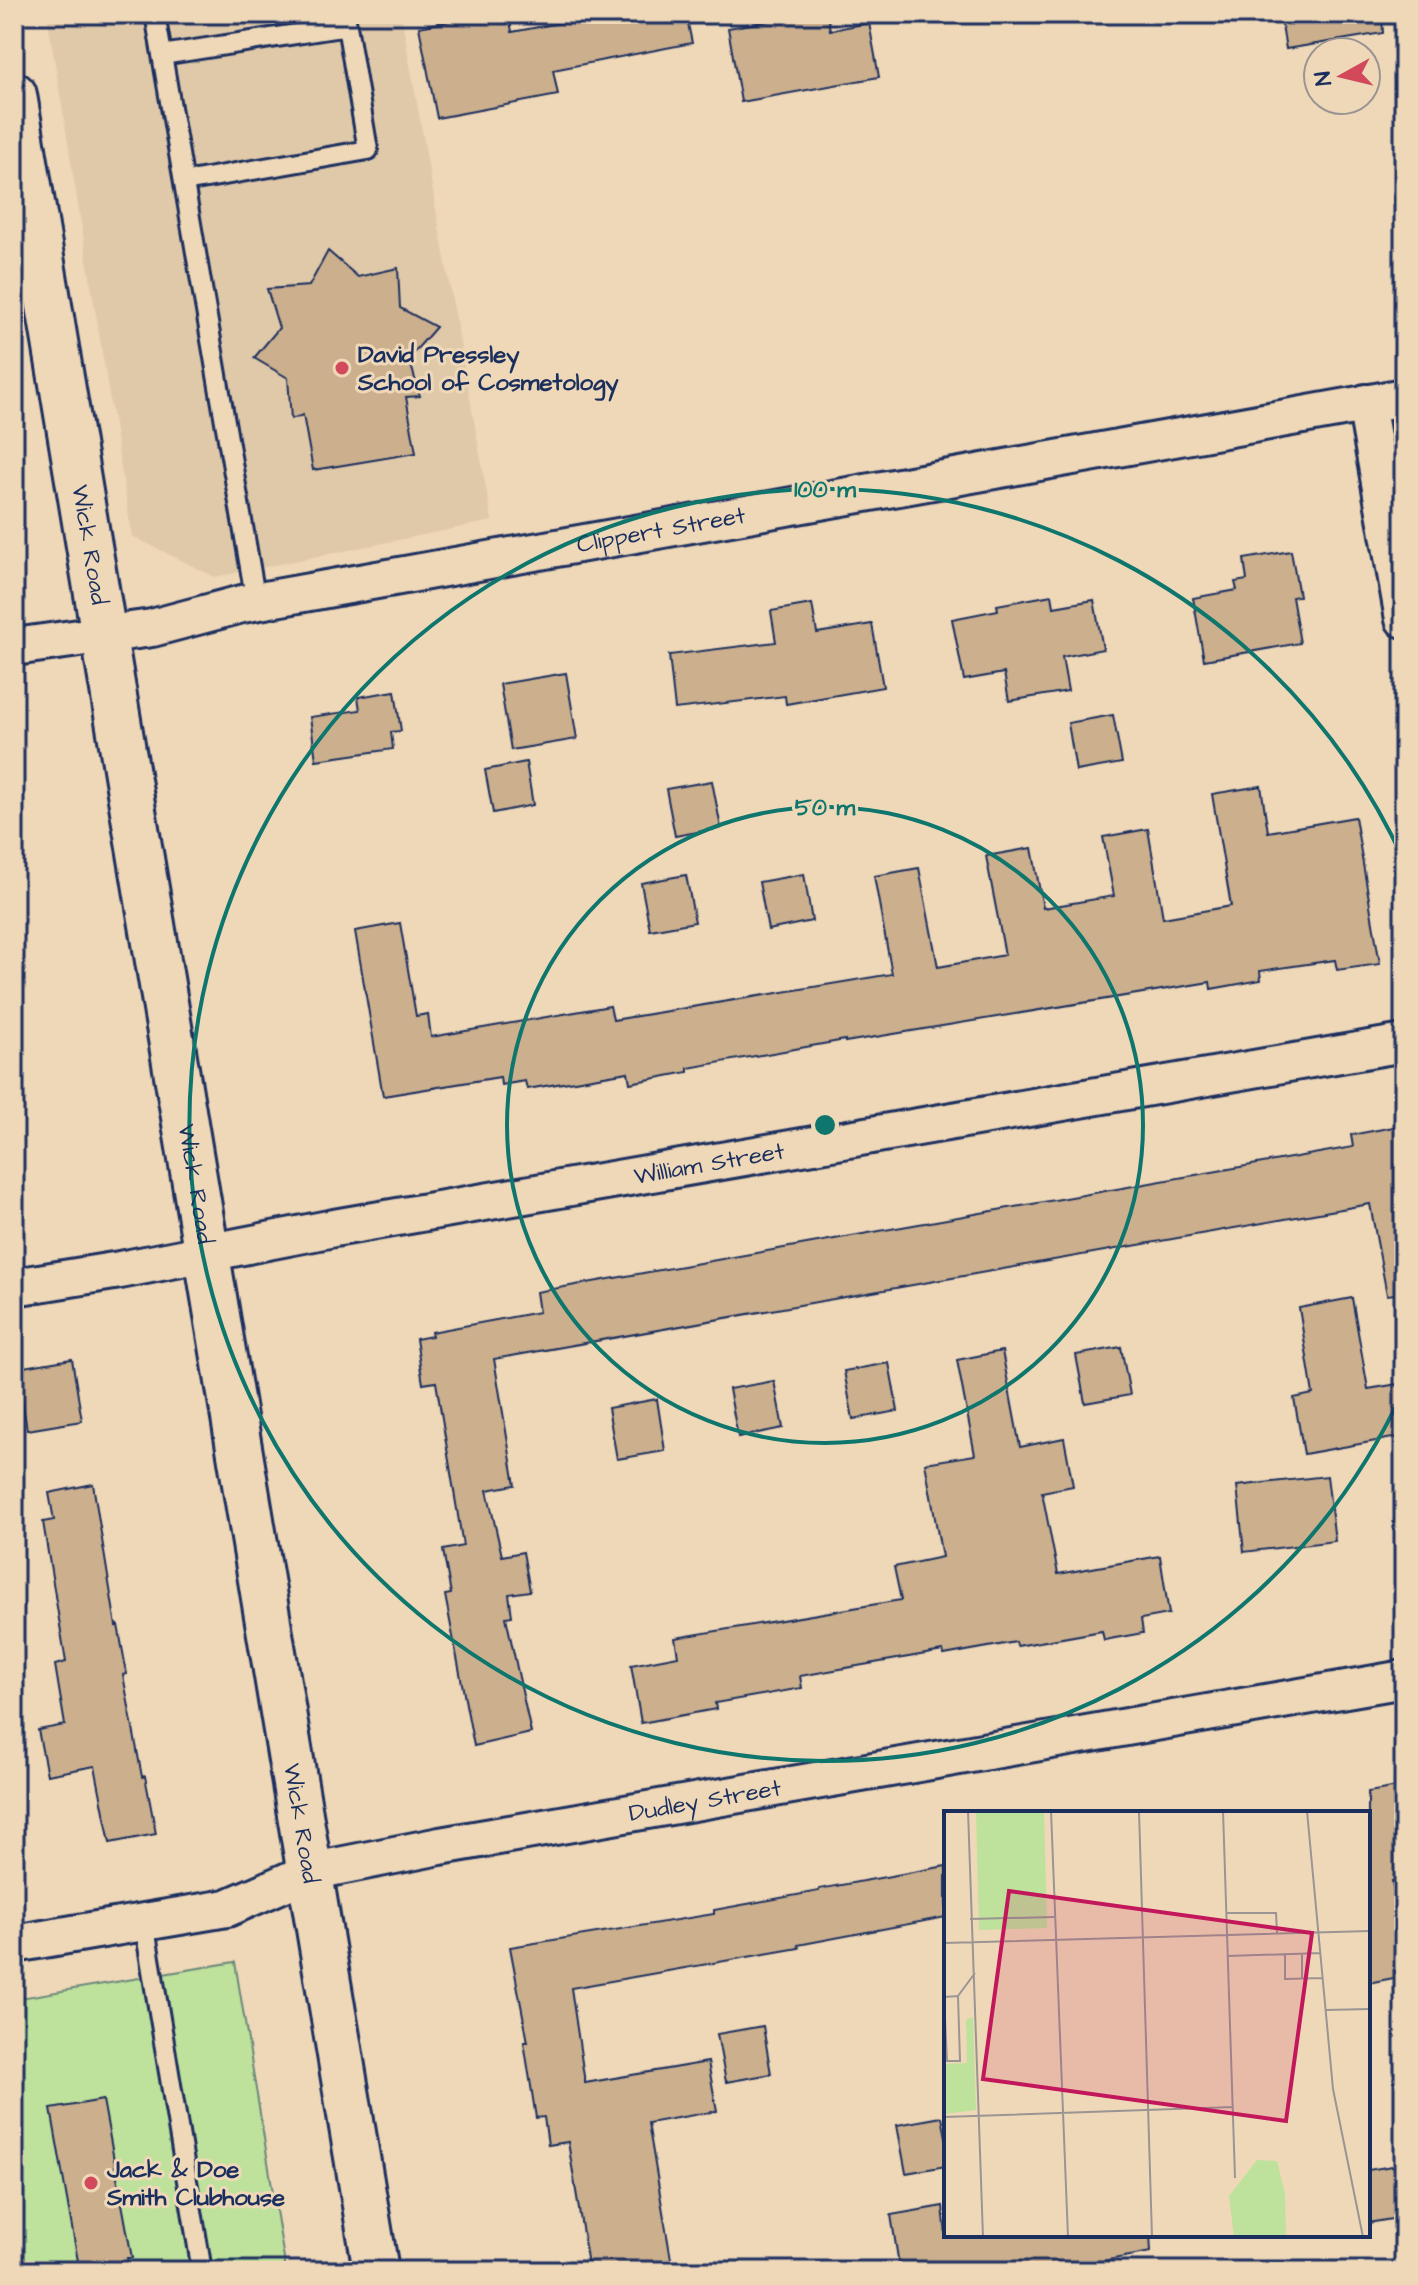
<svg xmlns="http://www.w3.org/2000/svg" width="1418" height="2285" viewBox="0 0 1418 2285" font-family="'Architects Daughter',sans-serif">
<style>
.built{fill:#e0c9a8}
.green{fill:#bee19b;stroke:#6c887c;stroke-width:2}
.building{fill:#ccb08d;stroke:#1b2f5e;stroke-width:2}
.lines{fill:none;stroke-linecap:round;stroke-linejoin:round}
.lane-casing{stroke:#1b2f5e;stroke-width:24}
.street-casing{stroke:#1b2f5e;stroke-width:42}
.secondary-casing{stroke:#1b2f5e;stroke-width:50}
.lane{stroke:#efd8b7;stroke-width:18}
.street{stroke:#efd8b7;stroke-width:36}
.secondary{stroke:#efd8b7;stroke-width:44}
.ring{fill:none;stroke:#0f766e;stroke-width:4}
.poi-dot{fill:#d1495b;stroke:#efd8b7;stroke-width:3}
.labels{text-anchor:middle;stroke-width:6;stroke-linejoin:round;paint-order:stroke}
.poi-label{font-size:24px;font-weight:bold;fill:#1b2f5e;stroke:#efd8b7;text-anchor:start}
.street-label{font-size:24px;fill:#1b2f5e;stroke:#efd8b7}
.inset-road{fill:none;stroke:#9a9493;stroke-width:2}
.view{fill:#c2185b;fill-opacity:0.15;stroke:#c2185b;stroke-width:4}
.inset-edge{fill:none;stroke:#1b2f5e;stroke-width:4}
.centre{fill:#0f766e;stroke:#efd8b7;stroke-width:4}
.ring-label{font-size:24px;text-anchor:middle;font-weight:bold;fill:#0f766e;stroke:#efd8b7;stroke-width:6;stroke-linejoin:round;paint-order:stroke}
</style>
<rect width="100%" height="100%" fill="#efd8b7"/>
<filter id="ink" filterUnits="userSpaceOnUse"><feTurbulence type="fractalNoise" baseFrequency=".0125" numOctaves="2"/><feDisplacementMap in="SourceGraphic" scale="16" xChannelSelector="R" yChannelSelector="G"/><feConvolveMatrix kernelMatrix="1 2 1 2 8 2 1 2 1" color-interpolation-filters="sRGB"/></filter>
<g filter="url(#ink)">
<!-- built -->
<path class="built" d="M 47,14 L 401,14 L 492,521 L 215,577 L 132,536 Z"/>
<!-- green -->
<path class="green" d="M 235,1962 L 286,2271 L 14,2271 L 14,1999 Z"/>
<!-- building -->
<path class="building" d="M 484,14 L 509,14 L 512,32 L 576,20 L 575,14 L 686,14 L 692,43 L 553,70 L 558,95 L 437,118 L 419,27 Z
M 808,14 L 827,14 L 830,30 L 869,23 L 879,77 L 741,102 L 728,28 Z
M 1280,14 L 1382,14 L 1383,33 L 1286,49 Z
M 328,251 L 358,277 L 398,268 L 400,308 L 436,327 L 409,358 L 420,396 L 406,397 L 416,453 L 313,470 L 303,415 L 291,419 L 288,378 L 254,358 L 279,328 L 267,289 L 309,286 Z
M 1291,551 L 1299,596 L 1292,597 L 1300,643 L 1204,660 L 1193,598 L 1237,590 L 1235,582 L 1247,580 L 1244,559 Z
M 1052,595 L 1054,607 L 1094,600 L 1103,649 L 1062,657 L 1068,691 L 1009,701 L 1004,673 L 964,680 L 952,619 L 998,610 L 997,605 Z
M 812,604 L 817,633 L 872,624 L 883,687 L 786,704 L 785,696 L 675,709 L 669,655 L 776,642 L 771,611 Z
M 566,673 L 577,739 L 511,750 L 500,684 Z
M 395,691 L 401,731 L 391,732 L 393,749 L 316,760 L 310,717 L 360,710 L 358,697 Z
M 1113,715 L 1122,763 L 1076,771 L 1068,723 Z
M 526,762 L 533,805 L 493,813 L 485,770 Z
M 712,781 L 721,828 L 675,836 L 666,789 Z
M 1261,786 L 1268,832 L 1355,817 L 1380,964 L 1337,970 L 1335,960 L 1260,971 L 1261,980 L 1211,989 L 1210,982 L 845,1042 L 845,1040 L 688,1068 L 688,1072 L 630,1083 L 628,1072 L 527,1089 L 525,1081 L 501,1085 L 500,1077 L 383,1096 L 355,931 L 400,923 L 416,1016 L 428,1014 L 431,1037 L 610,1006 L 613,1020 L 892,974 L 874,876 L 919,868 L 938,967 L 1005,955 L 986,856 L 1032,848 L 1043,908 L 1114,896 L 1103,837 L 1148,829 L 1163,918 L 1231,906 L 1212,794 Z
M 804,874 L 812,921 L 768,930 L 759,882 Z
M 686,875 L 695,922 L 650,930 L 641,883 Z
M 1404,1125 L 1404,1293 L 1387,1295 L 1370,1204 L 494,1359 L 515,1485 L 487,1490 L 502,1556 L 523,1552 L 530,1591 L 509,1594 L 512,1616 L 506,1617 L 531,1733 L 474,1746 L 445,1595 L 451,1594 L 443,1550 L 463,1546 L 436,1382 L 423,1384 L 416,1339 L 432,1336 L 431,1332 L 539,1312 L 536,1292 L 1353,1147 L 1351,1135 Z
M 1352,1298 L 1368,1389 L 1404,1383 L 1404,1436 L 1304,1454 L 1294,1398 L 1313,1394 L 1299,1308 Z
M 1121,1347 L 1130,1395 L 1085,1403 L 1076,1355 Z
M 1002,1351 L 1020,1447 L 1064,1438 L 1073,1486 L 1042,1492 L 1058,1574 L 1160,1556 L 1169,1614 L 1141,1619 L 1143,1633 L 1104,1640 L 1102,1631 L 1017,1646 L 1016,1642 L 944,1655 L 943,1651 L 800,1676 L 802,1688 L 715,1703 L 716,1709 L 641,1723 L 631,1665 L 678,1656 L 675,1638 L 901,1600 L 894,1567 L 942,1557 L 925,1463 L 975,1455 L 957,1360 Z
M 72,1359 L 82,1421 L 27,1430 L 17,1368 Z
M 889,1363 L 898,1411 L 853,1419 L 844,1371 Z
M 774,1381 L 783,1428 L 738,1437 L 729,1389 Z
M 657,1399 L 665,1451 L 617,1459 L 608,1408 Z
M 1327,1476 L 1335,1541 L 1244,1552 L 1237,1486 Z
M 93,1484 L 116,1626 L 118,1625 L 127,1674 L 123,1675 L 142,1777 L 145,1776 L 156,1834 L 110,1843 L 95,1766 L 47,1775 L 38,1730 L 65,1725 L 55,1665 L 66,1662 L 43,1522 L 54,1520 L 49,1493 Z
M 1404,1786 L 1404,1879 L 1392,1881 L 1404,1948 L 1404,1976 L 1368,1983 L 1368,1792 Z
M 946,1866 L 946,1917 L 798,1945 L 799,1948 L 571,1988 L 585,2083 L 708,2062 L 717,2111 L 648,2123 L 673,2271 L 589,2271 L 568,2142 L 548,2145 L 544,2117 L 536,2118 L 524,2042 L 528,2042 L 510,1947 L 714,1914 L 714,1910 L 819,1891 L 819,1889 Z
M 763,2026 L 771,2074 L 726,2082 L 717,2034 Z
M 103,2100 L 132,2258 L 127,2258 L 130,2271 L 83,2271 L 82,2266 L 79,2267 L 51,2109 Z
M 942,2117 L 946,2137 L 946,2166 L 906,2173 L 897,2125 Z
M 1404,2164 L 1404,2217 L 1368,2223 L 1368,2170 Z
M 943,2206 L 946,2235 L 1150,2235 L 1151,2252 L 1050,2271 L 900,2271 L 891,2215 Z"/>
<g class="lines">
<defs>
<path id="lane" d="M 155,14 L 256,602
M 162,55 L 347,26
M 184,182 L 368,150 L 345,14
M 144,1922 L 202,2271"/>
<g id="street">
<path d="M 1366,403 L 1404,619"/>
<path id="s1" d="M 14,647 L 152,628 L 242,604 L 1404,397"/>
<path id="s2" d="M 14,1287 L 120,1270 L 334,1228 L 1404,1043"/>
<path id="s3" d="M 14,1944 L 227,1908 L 309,1872 L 440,1846 L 1404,1679"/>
</g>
<g id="secondary">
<path id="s4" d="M 14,95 C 138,820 255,1546 376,2271"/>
</g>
</defs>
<!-- lane casing -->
<use href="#lane" class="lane-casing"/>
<!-- street casing -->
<use href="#street" class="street-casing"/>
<!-- secondary casing -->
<use href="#secondary" class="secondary-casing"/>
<!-- lane -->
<use href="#lane" class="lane"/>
<!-- street -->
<use href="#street" class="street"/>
<!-- secondary -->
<use href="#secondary" class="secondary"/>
</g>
</g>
<!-- distance rings -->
<g class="ring">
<circle cx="825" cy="1125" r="318"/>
<path d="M1404 1389A636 636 0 1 1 1404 861"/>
</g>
<!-- markers -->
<g class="poi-dot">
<circle cx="342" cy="368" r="8"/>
<circle cx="91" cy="2183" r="8"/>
</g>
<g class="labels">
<!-- poi labels -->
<g class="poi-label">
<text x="358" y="362">David Pressley<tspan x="358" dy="28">School of Cosmetology</tspan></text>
<text x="107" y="2177">Jack &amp; Doe<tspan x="107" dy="28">Smith Clubhouse</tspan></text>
</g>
<!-- street labels -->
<g class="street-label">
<text dy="8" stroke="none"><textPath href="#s1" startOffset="658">Clippert Street</textPath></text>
<text dy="8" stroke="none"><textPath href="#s4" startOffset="456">Wick Road</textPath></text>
<text dy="8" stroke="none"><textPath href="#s2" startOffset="706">William Street</textPath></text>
<text dy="8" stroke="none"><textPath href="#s4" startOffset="1104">Wick Road</textPath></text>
<text dy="8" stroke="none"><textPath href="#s3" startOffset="708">Dudley Street</textPath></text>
<text dy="8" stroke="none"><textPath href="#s4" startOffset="1752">Wick Road</textPath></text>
</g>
</g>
<!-- overview -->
<g transform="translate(944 1811)">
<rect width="426" height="426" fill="#efd8b7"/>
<path d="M 32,0 L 100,0 L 103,117 L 35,119 ZM 29,206 L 32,299 L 0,303 L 0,253 L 23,252 L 22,209 ZM 313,349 L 333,350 L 341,383 L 342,426 L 290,426 L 285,385 Z" fill="#bee19b"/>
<path class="inset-road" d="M 24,0 L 39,426M 107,0 L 124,426M 195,0 L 208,426M 279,0 L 291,367M 363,0 L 389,278 L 419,426M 282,102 L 332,102 L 333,123M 26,108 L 110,106M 0,132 L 426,120M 341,143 L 341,168 L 379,167M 358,143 L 358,168M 283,145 L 377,142M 14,185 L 16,250 L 3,250 L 0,186 ZM 14,185 L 31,162M 382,199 L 426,198M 0,306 L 289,296"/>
<path class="view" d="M 65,80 L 368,122 L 342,310 L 39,268 Z"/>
<rect width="426" height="426" class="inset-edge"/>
</g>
<circle cx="825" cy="1125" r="12" class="centre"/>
<g class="ring-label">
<text x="825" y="497">100 m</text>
<text x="825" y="815">50 m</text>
</g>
<!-- margin -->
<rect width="1418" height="2285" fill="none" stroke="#efd8b7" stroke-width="48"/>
<rect x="24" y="24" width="1370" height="2237" fill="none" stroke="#1b2f5e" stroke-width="3" filter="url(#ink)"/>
<!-- north arrow -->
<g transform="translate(1342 76) rotate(262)"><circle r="38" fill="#efd8b7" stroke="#9a9493" stroke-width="2"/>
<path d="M0-6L14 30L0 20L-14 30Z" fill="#d1495b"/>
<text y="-12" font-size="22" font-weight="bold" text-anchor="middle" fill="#1b2f5e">N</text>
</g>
</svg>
